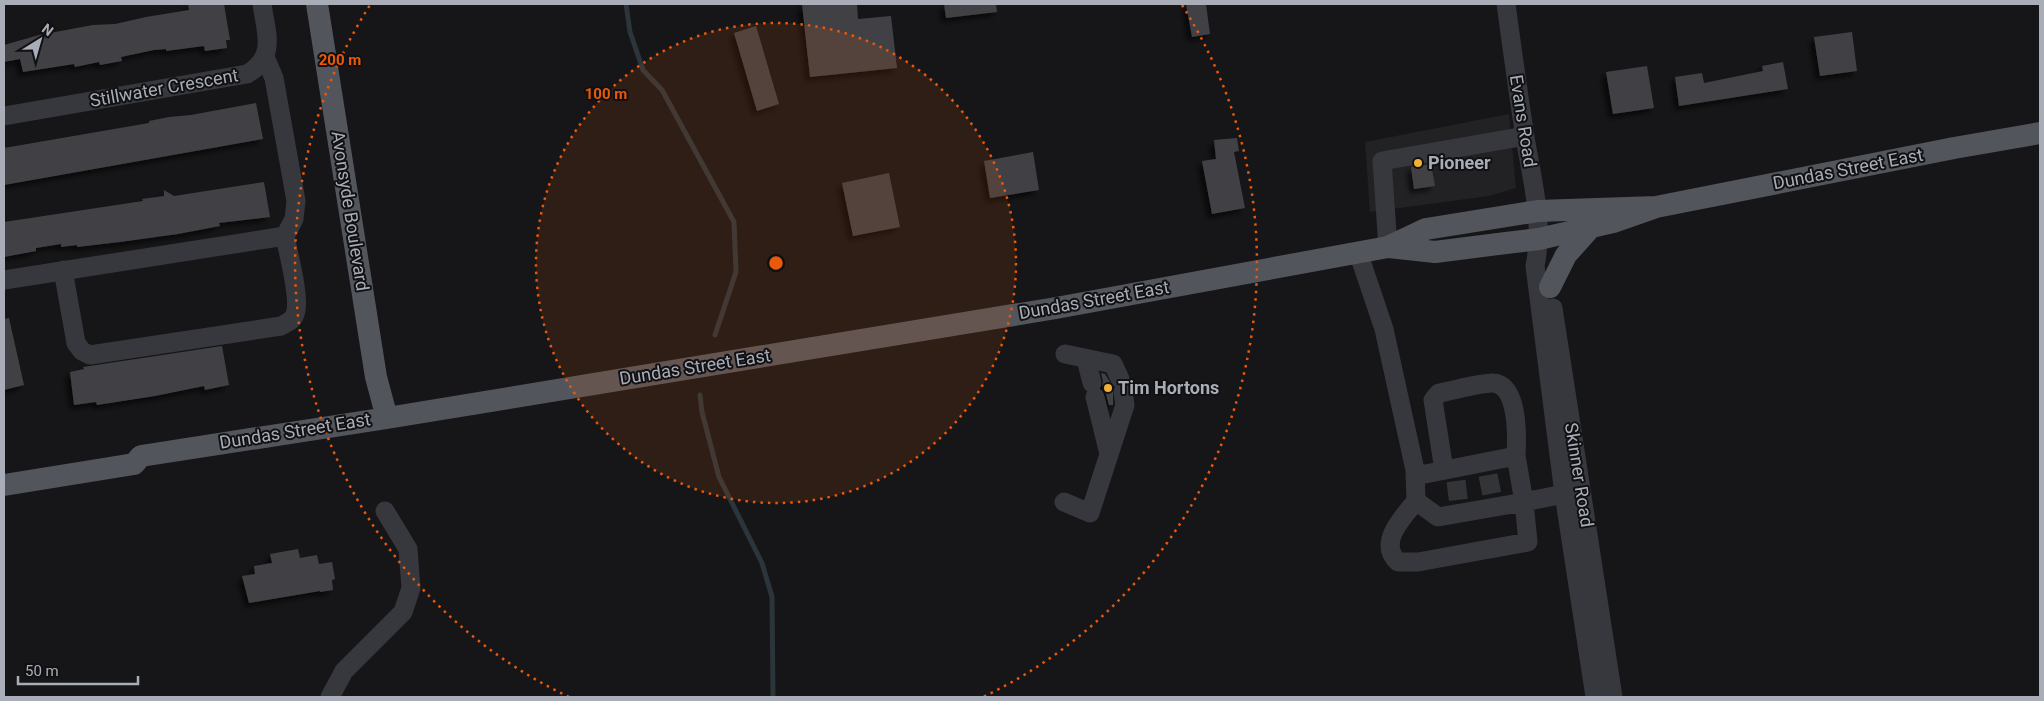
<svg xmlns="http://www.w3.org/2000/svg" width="2044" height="701" viewBox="0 0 2044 701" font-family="Roboto,sans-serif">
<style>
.built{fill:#222225}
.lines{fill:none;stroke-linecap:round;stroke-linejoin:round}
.stream{stroke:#2c353c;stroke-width:5}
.building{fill:#404145;filter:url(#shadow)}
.minor-tunnel{stroke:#333438;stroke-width:19;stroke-dasharray:19 9;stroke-linecap:butt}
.minor{stroke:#37383d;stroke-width:19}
.major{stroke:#53555c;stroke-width:22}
.ring{fill:none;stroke:#e8590c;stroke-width:2.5;stroke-dasharray:2.5 5}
.poi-dot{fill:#f2b134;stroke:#111113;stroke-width:2}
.labels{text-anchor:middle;stroke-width:4;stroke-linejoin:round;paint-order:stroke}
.street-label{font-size:18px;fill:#a8adb8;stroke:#111113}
.poi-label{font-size:18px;font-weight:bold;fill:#a8adb8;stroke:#111113;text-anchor:start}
.centre{fill:#e8590c;stroke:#111113;stroke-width:2.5}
.ring-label{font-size:15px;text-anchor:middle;font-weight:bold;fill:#e8590c;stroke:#111113;stroke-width:4;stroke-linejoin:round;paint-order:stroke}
</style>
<defs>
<filter id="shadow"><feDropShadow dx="-4.5" dy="4.5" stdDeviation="2.5" flood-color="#0009"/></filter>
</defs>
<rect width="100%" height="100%" fill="#161618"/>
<!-- built -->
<path class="built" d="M 1509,114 L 1516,188 L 1489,196 L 1370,212 L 1365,142 Z"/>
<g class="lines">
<!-- stream -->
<path class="stream" d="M 626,4 L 630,32 L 643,70 L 662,90 L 734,222 L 736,272 L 715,335
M 700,395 L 702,412 L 719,477 L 762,563 L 772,597 L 773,697"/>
</g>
<!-- building -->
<path class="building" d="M 188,4 L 224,4 L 230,40 L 226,40 L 227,48 L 205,51 L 204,46 L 166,51 L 166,49 L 154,50 L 121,57 L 122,61 L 100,65 L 99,62 L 75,67 L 74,64 L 23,72 L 20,59 L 4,62 L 4,45 L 39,35 L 93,25 L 115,24 L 146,17 L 189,10 Z
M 802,4 L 857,4 L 858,19 L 891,16 L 897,68 L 810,77 Z
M 944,4 L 996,4 L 997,12 L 946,18 Z
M 1186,4 L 1206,4 L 1210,34 L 1192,37 Z
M 756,26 L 779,104 L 757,111 L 734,33 Z
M 1852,32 L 1857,71 L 1820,76 L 1814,37 Z
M 1783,62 L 1788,89 L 1679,106 L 1675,77 L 1702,73 L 1704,83 L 1763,71 L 1762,66 Z
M 1647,66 L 1654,108 L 1613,114 L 1606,72 Z
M 256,103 L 263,139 L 4,185 L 4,148 L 149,123 L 149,121 L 169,117 L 191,115 Z
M 1237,138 L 1239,151 L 1234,152 L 1245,208 L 1212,214 L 1202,161 L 1216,159 L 1214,140 Z
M 1033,152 L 1039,190 L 990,198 L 984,161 Z
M 1431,164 L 1435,186 L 1414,189 L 1411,167 Z
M 889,173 L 900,227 L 853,236 L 842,183 Z
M 264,182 L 270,217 L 219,223 L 220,226 L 178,234 L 120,242 L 77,247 L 77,245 L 61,247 L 61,244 L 36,248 L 36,251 L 4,257 L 4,222 L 143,201 L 142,199 L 164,196 L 164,190 L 174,196 Z
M 9,318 L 24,385 L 4,390 L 4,319 Z
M 222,346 L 229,385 L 205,390 L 204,386 L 155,396 L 97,405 L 96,402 L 74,405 L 70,372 L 84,369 L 83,367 Z
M 1101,373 L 1105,374 L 1113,387 L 1113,405 L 1109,405 L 1106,394 L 1102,388 L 1103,381 Z
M 298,549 L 300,558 L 317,555 L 319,564 L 332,562 L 335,579 L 332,580 L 333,590 L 320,592 L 320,591 L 249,603 L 242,576 L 255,574 L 254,566 L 272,563 L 270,554 Z"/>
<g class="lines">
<!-- minor-tunnel -->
<path class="minor-tunnel" d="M 1488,475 L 1493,500
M 1456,481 L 1459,505"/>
<!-- minor -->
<path class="minor" d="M 1506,4 C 1512,48 1518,92 1525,137 C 1532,180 1544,222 1535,266 L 1564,494 L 1595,697
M 265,57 L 274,78 L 296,201 L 294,219 L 285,236
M 4,116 L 247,74 C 277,57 266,33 262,4
M 1388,247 L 1382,161 L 1525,136
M 1358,252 L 1384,329 L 1415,470 L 1416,501 C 1403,517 1377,543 1398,562 L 1418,562 L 1528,542 L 1524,502 L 1564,494
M 4,280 L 285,236 C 288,253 301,299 295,314 C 293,321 286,323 281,326 L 90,355 L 82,351 L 76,343 L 63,270
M 1553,308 L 1613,697
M 1065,354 L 1113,364 L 1120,379
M 1086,359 L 1092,383
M 1095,397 L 1109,454
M 1444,470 L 1433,400 L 1439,393 C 1451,391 1483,382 1493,383 C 1519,385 1517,438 1516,456
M 1415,476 L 1516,456 L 1524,502 L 1438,517 L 1416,501
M 1064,502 L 1090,513 L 1125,405 L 1123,392
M 330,697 L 344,671 L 403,612 L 411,588 L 408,549 L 385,511"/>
<!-- major -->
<path class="major" d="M 317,4 L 376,377 L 387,418
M 1389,247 L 1435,252 L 1506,243 L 1539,239 L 1613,222 L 1656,207 L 1954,148 L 2040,133
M 1550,287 L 1566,255 L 1592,226
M 4,485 L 134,464 L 141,456 L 387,418 L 1056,308 L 1388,247 L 1426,229 L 1538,211 L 1656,207"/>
</g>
<!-- distance rings -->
<circle cx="776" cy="263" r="240" fill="#e8590c" fill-opacity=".12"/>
<g class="ring">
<circle cx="776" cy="263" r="240"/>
<path d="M569 697A481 481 0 0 1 370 5M1182 5A481 481 0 0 1 983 697"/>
</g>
<!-- markers -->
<g class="poi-dot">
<circle cx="1418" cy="163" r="5"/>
<circle cx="1108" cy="388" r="5"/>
</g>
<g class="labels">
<!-- street labels -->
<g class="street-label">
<text transform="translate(164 88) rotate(-10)" y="6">Stillwater Crescent</text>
<text transform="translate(1523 121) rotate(81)" y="6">Evans Road</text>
<text transform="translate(1848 169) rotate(-11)" y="6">Dundas Street East</text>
<text transform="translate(350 211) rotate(81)" y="6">Avonsyde Boulevard</text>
<text transform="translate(1094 300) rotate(-10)" y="6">Dundas Street East</text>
<text transform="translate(695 367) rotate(-9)" y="6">Dundas Street East</text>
<text transform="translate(295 431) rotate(-9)" y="6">Dundas Street East</text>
<text transform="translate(1579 475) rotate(81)" y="6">Skinner Road</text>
</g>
<!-- poi labels -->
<g class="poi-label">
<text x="1428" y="169">Pioneer</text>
<text x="1118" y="394">Tim Hortons</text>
</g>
</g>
<circle cx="776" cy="263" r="8" class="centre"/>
<g class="ring-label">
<text x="340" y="65">200 m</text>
<text x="606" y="99">100 m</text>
</g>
<!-- border -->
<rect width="2044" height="701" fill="none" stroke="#a8adb8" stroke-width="10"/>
<!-- north arrow -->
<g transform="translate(40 40) rotate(37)" stroke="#111113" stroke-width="4" paint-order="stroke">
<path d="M0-4L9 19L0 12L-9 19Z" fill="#a8adb8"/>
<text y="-8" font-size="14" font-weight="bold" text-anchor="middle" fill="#a8adb8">N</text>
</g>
<!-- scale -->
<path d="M18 676v8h120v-8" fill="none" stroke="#a8adb8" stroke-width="2.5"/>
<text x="25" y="676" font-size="15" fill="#a8adb8" stroke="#111113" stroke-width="4" paint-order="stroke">50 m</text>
</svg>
